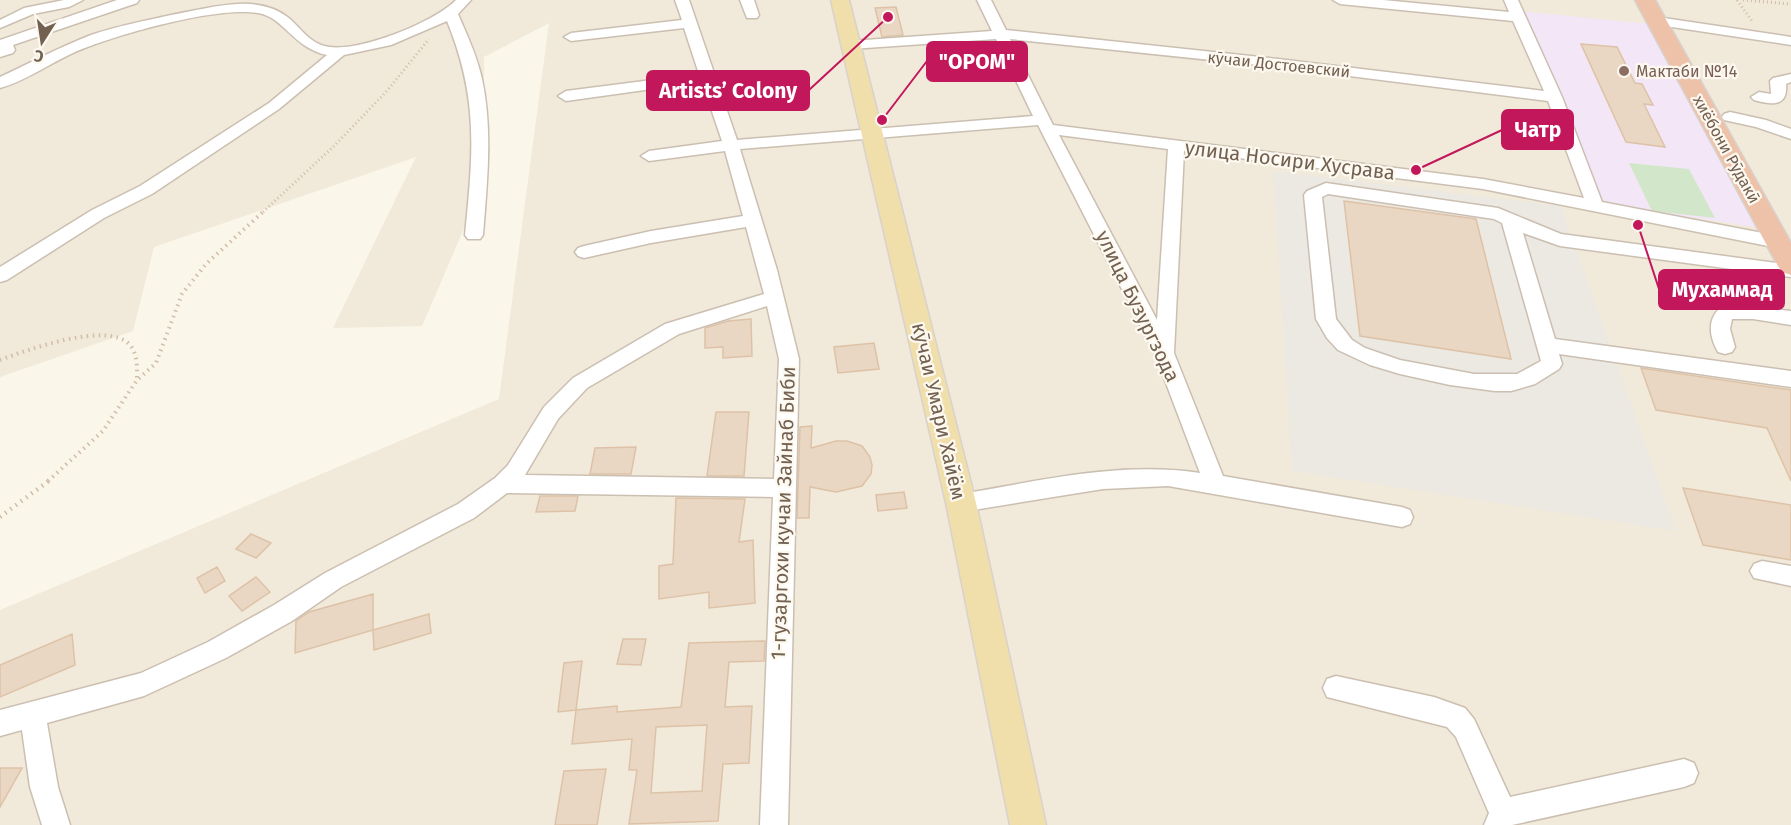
<svg xmlns="http://www.w3.org/2000/svg" width="1791" height="825" viewBox="0 0 1791 825" font-family="'Fira Sans',sans-serif">
<style>
.residential{fill:#f1e9d9}
.industrial{fill:#ece8e2}
.education{fill:#f3e6f7}
.green{fill:#d2e6ca}
.building{fill:#ead7c3;stroke:#ddc2a7;stroke-width:1.5;fill-rule:evenodd}
.lines{fill:none;stroke-linecap:round;stroke-linejoin:round}
.minor-casing{stroke:#cbbfb1;stroke-width:3}
.major-casing{stroke:#d8d2ce;stroke-width:3}
.highway-casing{stroke:#d8d2ce;stroke-width:3}
.path-far2{stroke:#d1bda8;stroke-width:3;stroke-dasharray:1 3;stroke-linecap:butt}
.path-far1{stroke:#d1bda8;stroke-width:4;stroke-dasharray:1.5 4.5;stroke-linecap:butt}
.path{stroke:#d1bda8;stroke-width:4.5;stroke-dasharray:1.5 5;stroke-linecap:butt}
.minor{fill:#fff;fill-rule:evenodd}
.major{fill:#f0deab;fill-rule:evenodd}
.highway{fill:#edc2a9;fill-rule:evenodd}
.education-dot{fill:#8d6e63;stroke:#fdf9f0;stroke-width:2}
.labels{text-anchor:middle;stroke-width:4.5;stroke-linejoin:round;paint-order:stroke}
.far-street-label{font-size:16px;fill:#726050;stroke:#fdf9f0}
.far-education-label{font-size:16px;fill:#785e54;stroke:#fdf9f0;text-anchor:start}
.street-label{font-size:20px;fill:#726050;stroke:#fdf9f0}
.leader{fill:none;stroke:#c2185b;stroke-width:2}
.callout-dot{fill:#c2185b;stroke:#fdf9f0;stroke-width:2}
.callout{fill:#c2185b;stroke:#c2185b;stroke-width:2}
.callout-label{font-size:21px;text-anchor:middle;font-weight:bold;fill:#fff}
</style>
<rect width="100%" height="100%" fill="#faf6ea"/>
<!-- residential -->
<path class="residential" d="M 0,0 L 1791,0 L 1791,825 L 0,825 L 0,610 L 499,399 L 549,23 L 484,57 L 484,182 L 422,326 L 333,328 L 416,157 L 154,247 L 133,331 L 0,377 Z"/>
<!-- industrial -->
<path class="industrial" d="M 1273,171 L 1561,206 L 1676,531 L 1292,471 Z"/>
<!-- education -->
<path class="education" d="M 1520,11 L 1650,24 L 1756,227 L 1601,204 Z"/>
<!-- green -->
<path class="green" d="M 1629,163 L 1689,169 L 1715,218 L 1652,211 Z"/>
<!-- building -->
<path class="building" d="M 896,7 L 903,35 L 882,37 L 875,8 Z
M 1581,44 L 1617,47 L 1635,83 L 1642,84 L 1653,105 L 1644,104 L 1665,147 L 1626,142 Z
M 1344,201 L 1476,219 L 1511,359 L 1360,336 Z
M 751,319 L 752,356 L 723,358 L 723,347 L 705,348 L 705,328 L 728,321 Z
M 874,343 L 879,369 L 838,373 L 834,347 Z
M 1641,368 L 1791,390 L 1791,481 L 1767,428 L 1656,410 Z
M 716,412 L 749,412 L 744,476 L 707,476 Z
M 812,426 L 811,448 L 836,441 L 847,441 L 862,446 L 870,457 L 872,465 L 871,474 L 862,486 L 836,492 L 810,487 L 809,518 L 797,518 L 800,427 Z
M 636,447 L 631,474 L 590,474 L 595,448 Z
M 1683,488 L 1791,505 L 1791,560 L 1703,545 Z
M 904,492 L 907,508 L 878,511 L 876,495 Z
M 540,496 L 578,496 L 575,511 L 536,512 Z
M 676,498 L 745,499 L 739,542 L 753,540 L 755,603 L 709,608 L 709,592 L 659,599 L 659,566 L 673,564 Z
M 251,534 L 271,543 L 256,558 L 236,549 Z
M 217,567 L 225,581 L 205,593 L 197,578 Z
M 256,577 L 270,592 L 242,611 L 229,596 Z
M 373,594 L 373,630 L 295,653 L 296,621 L 309,612 Z
M 429,614 L 431,633 L 374,650 L 373,630 Z
M 72,634 L 75,665 L 0,697 L 0,665 Z
M 623,639 L 646,639 L 641,665 L 617,664 Z
M 765,641 L 764,661 L 729,662 L 725,707 L 752,706 L 749,763 L 723,764 L 718,821 L 629,824 L 637,770 L 629,770 L 632,739 L 572,744 L 576,710 L 617,706 L 617,712 L 681,707 L 689,643 ZM 707,725 L 702,791 L 651,793 L 656,727 Z
M 582,661 L 576,710 L 558,712 L 564,663 Z
M 0,768 L 22,768 L 0,807 Z
M 606,769 L 597,825 L 555,825 L 564,771 Z"/>
<g class="lines">
<defs>
<path id="minor" d="M 64,0 L 83,0 L 69,7 L 33,14 L 0,28 L 0,20 L 24,8 Z
M 117,0 L 139,0 L 137,3 L 13,45 L 15,50 L 13,53 L 0,57 L 0,40 Z
M 456,0 L 471,0 L 458,14 C 467,35 477,56 482,79 C 493,130 487,183 483,235 L 480,239 L 468,239 L 465,235 C 473,154 479,99 447,21 L 391,45 L 344,55 L 279,109 L 152,194 L 104,218 L 7,280 L 0,282 L 0,267 L 92,210 L 140,186 L 269,103 L 327,55 C 293,48 284,17 258,13 C 215,6 115,35 75,52 C 50,63 26,81 0,88 L 0,77 C 30,63 60,47 91,35 C 117,26 144,21 171,15 C 193,11 216,5 239,4 C 257,3 276,7 290,19 C 300,28 308,40 321,45 C 351,57 435,22 456,0 Z
M 675,0 L 689,0 L 737,140 L 1033,116 L 996,39 L 851,49 L 844,45 L 851,41 L 992,31 L 977,0 L 991,0 L 1006,30 L 1278,59 L 1544,91 L 1513,21 L 1340,4 L 1333,0 L 1383,0 L 1509,12 L 1504,0 L 1518,0 L 1562,97 L 1602,202 L 1778,236 L 1784,238 L 1787,242 L 1784,246 L 1778,248 L 1483,189 L 1184,151 L 1174,353 L 1223,476 L 1402,507 L 1410,510 L 1413,517 L 1410,524 L 1402,527 L 1168,486 L 1103,489 L 961,512 L 953,510 L 950,503 L 953,496 L 961,494 C 1039,481 1120,461 1200,473 L 1155,354 L 1038,125 L 740,149 L 777,270 L 799,359 L 788,825 L 760,825 L 773,497 L 507,493 L 474,518 L 341,587 L 292,621 L 226,658 L 144,696 L 47,723 L 58,787 L 70,825 L 42,825 L 30,787 L 22,730 L 0,736 L 0,710 L 141,673 L 208,642 L 274,605 L 325,573 L 458,504 L 495,478 L 508,465 L 544,407 L 573,378 L 665,324 L 764,294 L 746,227 L 651,243 L 584,258 L 578,256 L 575,252 L 578,248 L 584,246 L 651,231 L 743,216 L 725,151 L 649,161 L 641,156 L 649,151 L 722,141 L 702,82 L 566,101 L 558,96 L 566,91 L 699,74 L 684,28 L 571,41 L 564,37 L 571,33 L 682,20 ZM 1010,39 L 1278,67 L 1548,101 L 1584,198 L 1483,179 L 1053,125 ZM 1059,135 L 1168,149 L 1157,320 ZM 767,306 L 779,359 L 774,479 L 525,475 L 558,419 L 587,388 L 679,334 Z
M 740,0 L 754,0 L 759,15 L 757,18 L 747,18 Z
M 1657,17 L 1791,37 L 1791,45 L 1652,24 L 1650,21 Z
M 1791,74 L 1791,82 L 1786,84 C 1788,107 1772,105 1754,100 L 1751,97 L 1759,92 L 1771,94 L 1770,81 L 1773,78 Z
M 1730,112 L 1766,120 L 1791,129 L 1791,139 L 1756,127 L 1724,120 L 1722,117 L 1724,114 Z
M 1326,183 L 1498,208 L 1561,234 L 1791,265 L 1791,277 L 1560,246 L 1523,233 L 1555,339 L 1791,371 L 1791,387 L 1559,354 L 1562,364 L 1559,369 L 1535,384 L 1511,391 L 1495,391 L 1450,385 L 1400,374 L 1370,365 L 1338,350 L 1327,338 L 1316,319 L 1304,195 L 1307,191 ZM 1328,194 L 1494,219 L 1502,223 L 1541,361 L 1517,374 L 1474,374 L 1400,360 L 1365,348 L 1352,340 L 1336,319 L 1322,197 Z
M 1742,305 L 1791,311 L 1791,325 L 1753,319 L 1732,319 L 1730,329 L 1735,347 L 1732,352 L 1725,354 L 1718,352 C 1710,338 1707,322 1718,310 Z
M 1762,561 L 1791,566 L 1791,586 L 1754,578 L 1750,571 L 1754,564 Z
M 1336,676 L 1434,697 L 1465,708 L 1474,719 L 1510,797 L 1684,759 L 1694,763 L 1698,773 L 1694,783 L 1684,787 L 1512,825 L 1484,825 L 1489,813 L 1456,737 L 1447,727 L 1327,697 L 1323,688 L 1327,679 Z"/>
<path id="major" d="M 831,0 L 849,0 L 976,503 L 1046,825 L 1010,825 L 946,503 Z"/>
<path id="highway" d="M 1635,0 L 1655,0 L 1791,243 L 1791,275 L 1782,272 L 1778,266 Z"/>
</defs>
<!-- minor casing -->
<use href="#minor" class="minor-casing"/>
<!-- major casing -->
<use href="#major" class="major-casing"/>
<!-- highway casing -->
<use href="#highway" class="highway-casing"/>
<!-- path-far2 -->
<path class="path-far2" d="M 1737,0 L 1752,21
M 1743,0 L 1791,4
M 263,212 L 333,147 L 386,92 L 429,39"/>
<!-- path-far1 -->
<path class="path-far1" d="M 0,360 C 27,350 106,321 129,344 C 138,353 137,369 137,380
M 48,481 L 103,431 L 137,380 L 156,363 L 182,294 L 206,264 L 265,210"/>
<!-- path -->
<path class="path" d="M 0,517 L 50,480"/>
<!-- minor -->
<use href="#minor" class="minor"/>
<!-- major -->
<use href="#major" class="major"/>
<!-- highway -->
<use href="#highway" class="highway"/>
</g>
<!-- markers -->
<circle class="education-dot" cx="1624" cy="71" r="6"/>
<g class="labels">
<!-- far-street labels -->
<g class="far-street-label">
<text transform="translate(1279 64) rotate(6)" y="6">кӯчаи Достоевский</text>
<text transform="translate(1727 149) rotate(61)" y="6">хиёбони Рӯдакӣ</text>
</g>
<!-- far-education labels -->
<g class="far-education-label">
<text x="1636" y="77">Мактаби №14</text>
</g>
<!-- street labels -->
<g class="street-label">
<text transform="translate(1290 160) rotate(7)" y="7">улица Носири Хусрава</text>
<text transform="translate(1138 306) rotate(64)" y="7">улица Бузургзода</text>
<text transform="translate(939 411) rotate(77)" y="7">кӯчаи Умари Хайём</text>
<text transform="translate(783 513) rotate(-88)" y="7">1-гузаргохи кучаи Зайнаб Биби</text>
</g>
</g>
<!-- callouts -->
<path class="leader" d="M882 120L927 61M888 17L809 90M1416 170L1502 130M1638 225L1659 289"/>
<g class="callout-dot">
<circle cx="882" cy="120" r="6"/>
<circle cx="888" cy="17" r="6"/>
<circle cx="1416" cy="170" r="6"/>
<circle cx="1638" cy="225" r="6"/>
</g>
<g class="callout">
<rect x="927" y="42" width="100" height="39" rx="6"/>
<rect x="647" y="71" width="162" height="39" rx="6"/>
<rect x="1502" y="110" width="71" height="39" rx="6"/>
<rect x="1659" y="270" width="125" height="39" rx="6"/>
</g>
<g class="callout-label">
<text x="977" y="69">"OPOM"</text>
<text x="728" y="98">Artists’ Colony</text>
<text x="1538" y="137">Чатр</text>
<text x="1722" y="297">Мухаммад</text>
</g>
<!-- north arrow -->
<g transform="translate(42 42) rotate(192)" stroke="#fdf9f0" stroke-width="4.5" paint-order="stroke">
<path d="M0-4.5L10 22L0 15L-10 22Z" fill="#726050"/>
<text y="-9" font-size="16" font-weight="bold" text-anchor="middle" fill="#726050">С</text>
</g>
</svg>
